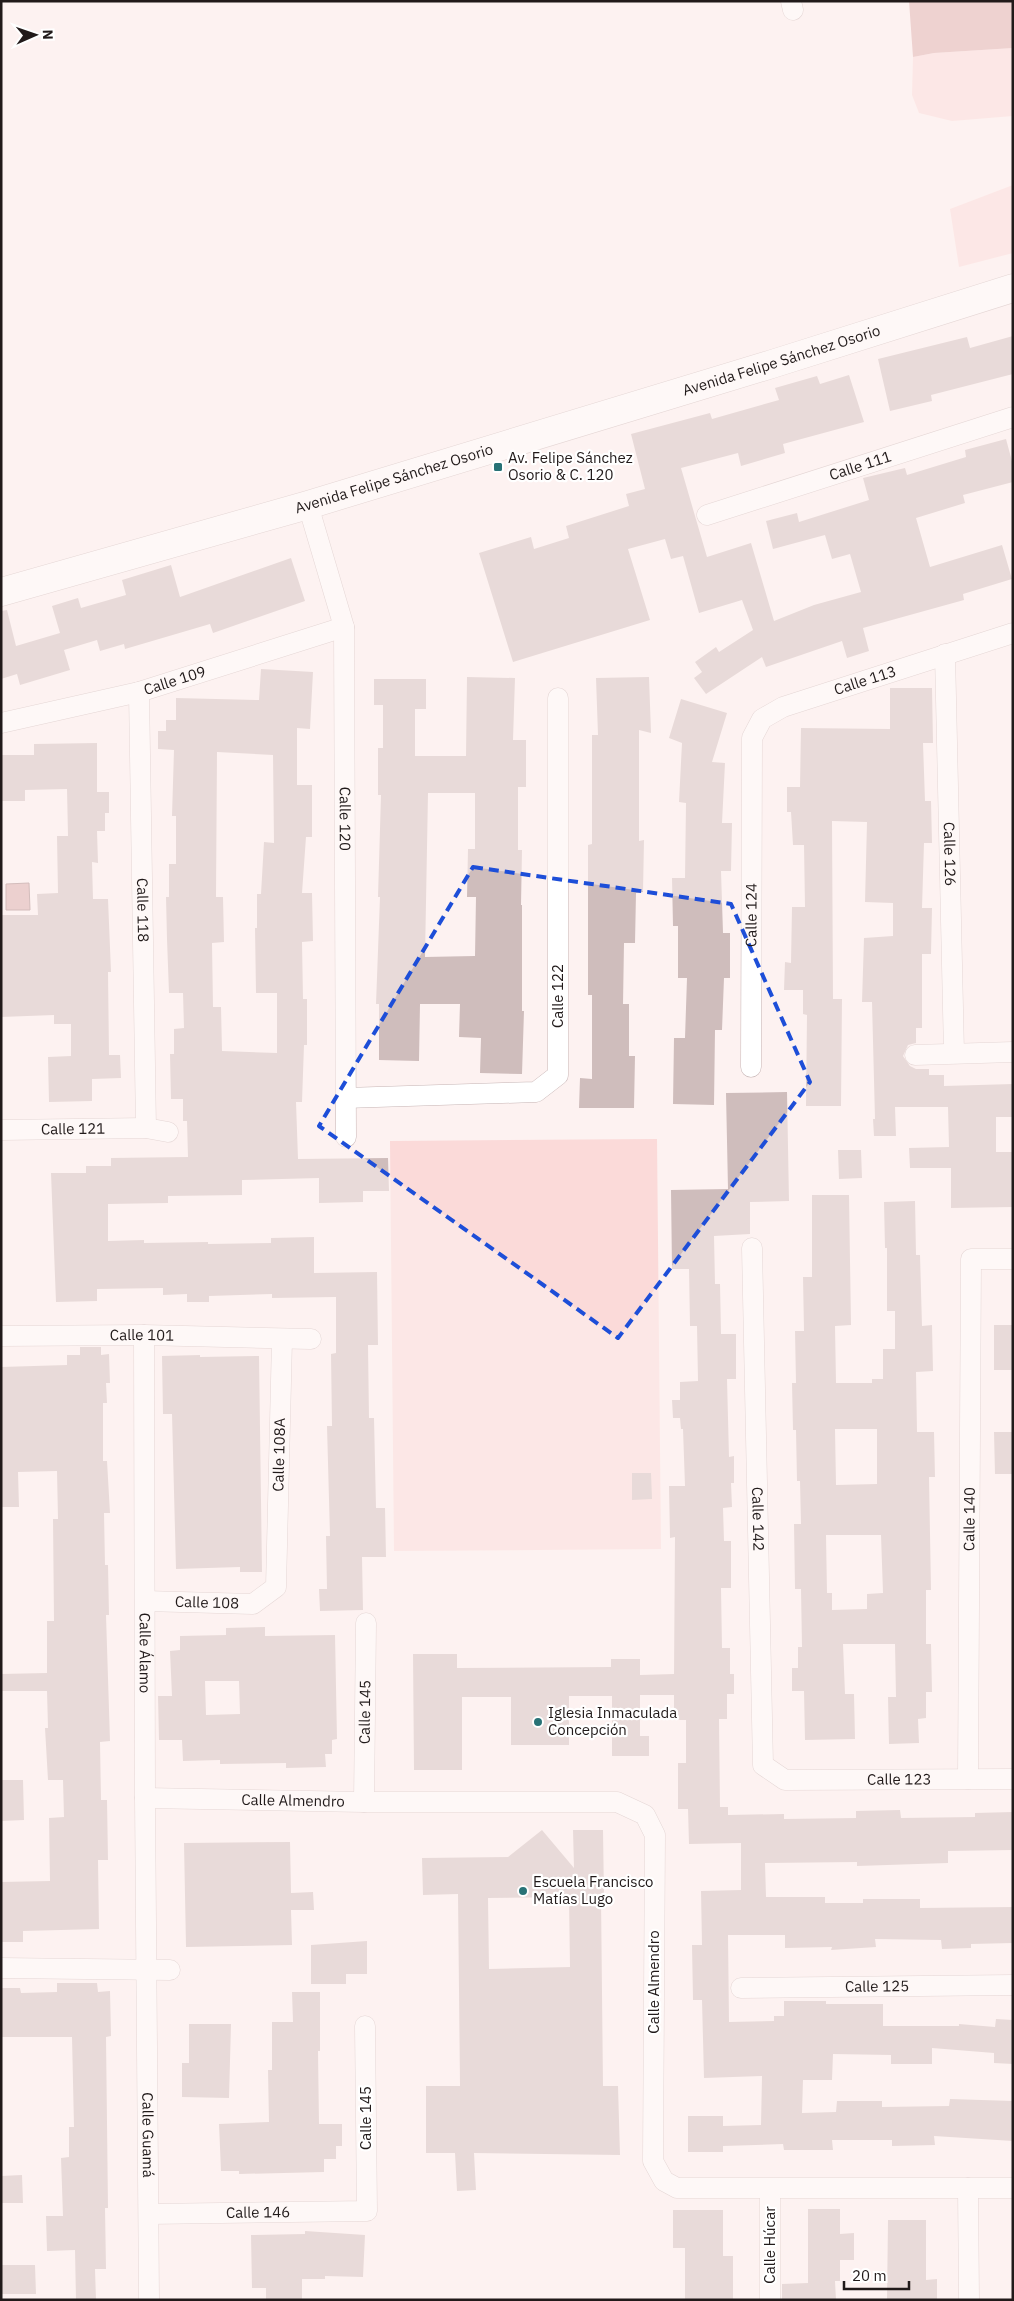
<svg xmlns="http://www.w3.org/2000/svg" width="1014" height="2301" viewBox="0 0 1014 2301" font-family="'IBM Plex Sans',sans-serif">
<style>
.green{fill:#fbdad9}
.forest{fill:#dcaaa9}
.water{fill:#d8a6a6;stroke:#a17c7c}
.building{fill:#cfbdbc;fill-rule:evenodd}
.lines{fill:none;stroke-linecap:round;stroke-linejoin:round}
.street-casing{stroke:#c7b5b5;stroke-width:21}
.secondary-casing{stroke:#c7b5b5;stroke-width:29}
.street{stroke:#fff;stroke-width:20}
.secondary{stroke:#fff;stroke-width:28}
.marked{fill:none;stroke:#1d4ed8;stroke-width:4;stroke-dasharray:10 6;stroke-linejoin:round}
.poi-dot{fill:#287276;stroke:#fff;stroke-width:2}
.labels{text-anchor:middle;stroke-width:4.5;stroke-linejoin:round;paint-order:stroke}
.street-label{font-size:15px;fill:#211a1a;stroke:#fff}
.poi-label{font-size:15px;fill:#211a1a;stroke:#fff;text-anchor:start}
</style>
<rect width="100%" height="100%" fill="#fdf2f1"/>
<!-- green -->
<path class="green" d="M 1013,48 L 1013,116 L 952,121 L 919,113 L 912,95 L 913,57 L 934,53 Z
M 1013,185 L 1013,253 L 959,267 L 950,209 Z
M 657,1139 L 661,1549 L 394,1551 L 390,1141 Z"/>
<!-- forest -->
<path class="forest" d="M 909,1 L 1013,1 L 1013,48 L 934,53 L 913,57 Z"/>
<!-- water -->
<path class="water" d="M 29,883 L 30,910 L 6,910 L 6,884 Z"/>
<!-- building -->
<path class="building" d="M 1013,336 L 1013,374 L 931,395 L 932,401 L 890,411 L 878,359 L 967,337 L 970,348 Z
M 849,375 L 864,422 L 783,444 L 785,453 L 741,466 L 738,453 L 681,468 L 707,557 L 751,543 L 774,621 L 814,605 L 861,592 L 850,554 L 832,559 L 825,535 L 773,549 L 766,521 L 797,513 L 799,522 L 869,500 L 863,478 L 905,468 L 907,475 L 966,457 L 965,450 L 1006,439 L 1013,465 L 1013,482 L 963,495 L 965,503 L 916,518 L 930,567 L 1002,545 L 1012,579 L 963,594 L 964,600 L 863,628 L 869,651 L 847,658 L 842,641 L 766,667 L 762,657 L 706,694 L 694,678 L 702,672 L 695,662 L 716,647 L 719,652 L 753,630 L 742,600 L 699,613 L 683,556 L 671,559 L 665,539 L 628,549 L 650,620 L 513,662 L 479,553 L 531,537 L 534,549 L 569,538 L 566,526 L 629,506 L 626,494 L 645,489 L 631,434 L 710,413 L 712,419 L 779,400 L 775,388 L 817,376 L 820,384 Z
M 291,558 L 305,601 L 213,633 L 210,624 L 125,649 L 124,644 L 100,651 L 97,640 L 64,650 L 70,670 L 20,685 L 17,674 L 1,679 L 1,611 L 7,610 L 16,646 L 60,633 L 52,606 L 78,598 L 81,608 L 126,595 L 122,580 L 171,565 L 180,597 Z
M 261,669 L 313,672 L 310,729 L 297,728 L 297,785 L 312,785 L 312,837 L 306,837 L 302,893 L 312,893 L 313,941 L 302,942 L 303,999 L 307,999 L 307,1045 L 304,1045 L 302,1102 L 296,1102 L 298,1159 L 388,1158 L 389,1191 L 363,1191 L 363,1202 L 319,1203 L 319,1178 L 242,1180 L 242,1195 L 168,1196 L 168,1203 L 108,1204 L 108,1241 L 144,1240 L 144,1243 L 208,1242 L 208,1244 L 271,1243 L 271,1238 L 314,1237 L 314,1273 L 377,1272 L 378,1345 L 368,1345 L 369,1418 L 374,1418 L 376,1508 L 385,1508 L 386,1557 L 362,1557 L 363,1610 L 320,1611 L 319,1589 L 327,1589 L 326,1536 L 330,1536 L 327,1426 L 332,1426 L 331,1354 L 336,1353 L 336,1297 L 272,1298 L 272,1294 L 209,1296 L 209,1302 L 187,1302 L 187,1294 L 163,1295 L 163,1288 L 97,1289 L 97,1301 L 56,1302 L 51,1173 L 86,1173 L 86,1166 L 111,1166 L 111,1158 L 188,1157 L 187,1121 L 183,1121 L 183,1099 L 171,1099 L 170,1054 L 174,1054 L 174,1029 L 184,1028 L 183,993 L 169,993 L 167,939 L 166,897 L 169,897 L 169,864 L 176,864 L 176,816 L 172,816 L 174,750 L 158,749 L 158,731 L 166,731 L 166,720 L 176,720 L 176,698 L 259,700 ZM 217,752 L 273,755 L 274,843 L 264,842 L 261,894 L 257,894 L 257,928 L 255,928 L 256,993 L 277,993 L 277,1053 L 222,1051 L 221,1007 L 213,1007 L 212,943 L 224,942 L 223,897 L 216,897 Z
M 467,677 L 515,678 L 513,740 L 526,740 L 526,787 L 518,787 L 518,850 L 522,850 L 521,905 L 522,905 L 522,1011 L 524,1011 L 522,1074 L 480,1073 L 481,1038 L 459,1037 L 460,1004 L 420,1004 L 419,1061 L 379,1060 L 379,1004 L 376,1004 L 380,897 L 378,897 L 381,795 L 378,795 L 378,748 L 383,748 L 383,705 L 374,705 L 374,679 L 426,679 L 426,709 L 415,709 L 415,756 L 466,756 ZM 428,793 L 475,793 L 475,849 L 468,849 L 467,897 L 476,897 L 475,956 L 425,957 Z
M 649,677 L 651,733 L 639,730 L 639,841 L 644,840 L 643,892 L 636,893 L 635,943 L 624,943 L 623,1004 L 629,1004 L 629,1056 L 635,1056 L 634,1108 L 579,1108 L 580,1078 L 592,1079 L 592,995 L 588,995 L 588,845 L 592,844 L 592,735 L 598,735 L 596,678 Z
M 890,688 L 932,688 L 933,743 L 923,743 L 925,801 L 931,801 L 932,843 L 924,843 L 922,908 L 932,908 L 931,954 L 922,954 L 922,1028 L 916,1028 L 916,1043 L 908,1045 L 903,1056 L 910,1066 L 916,1069 L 929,1069 L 929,1075 L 944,1075 L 944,1086 L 1013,1084 L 1013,1117 L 996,1117 L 996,1152 L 1013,1152 L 1013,1207 L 951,1208 L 951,1168 L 910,1168 L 909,1148 L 949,1147 L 948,1107 L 895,1107 L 896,1136 L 874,1136 L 873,1119 L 875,1119 L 872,1002 L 862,1002 L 864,938 L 893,936 L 893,903 L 865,902 L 867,822 L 832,821 L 833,999 L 842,999 L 841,1106 L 806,1106 L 807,1015 L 803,1014 L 803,990 L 784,990 L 785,962 L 791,963 L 792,907 L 805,907 L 804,845 L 793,845 L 791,812 L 787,812 L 787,787 L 800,787 L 801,728 L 890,729 Z
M 681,699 L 727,713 L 712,762 L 725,763 L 722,823 L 732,823 L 731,871 L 721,871 L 723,933 L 730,933 L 730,978 L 724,978 L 722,1030 L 715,1030 L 714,1105 L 673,1104 L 674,1038 L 685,1038 L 687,978 L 678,978 L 678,926 L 673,926 L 672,878 L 685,878 L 686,803 L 679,802 L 682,743 L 669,738 Z
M 97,743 L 97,792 L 109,792 L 109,813 L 105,813 L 105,831 L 97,831 L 98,863 L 92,862 L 93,899 L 108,899 L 111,972 L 108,972 L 109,1055 L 120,1055 L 121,1078 L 92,1079 L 92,1101 L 49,1102 L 48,1057 L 71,1056 L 71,1024 L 54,1024 L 54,1015 L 1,1017 L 1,915 L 38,915 L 37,894 L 58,893 L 57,836 L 68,836 L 67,789 L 25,790 L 25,801 L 1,801 L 1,755 L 34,755 L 34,744 Z
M 787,1092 L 789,1201 L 750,1202 L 750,1234 L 714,1236 L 715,1284 L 720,1284 L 721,1334 L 736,1334 L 736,1379 L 727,1379 L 729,1457 L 734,1456 L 734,1483 L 731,1483 L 732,1507 L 723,1508 L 724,1541 L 731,1541 L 731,1588 L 721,1588 L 722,1648 L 730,1648 L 730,1674 L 734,1674 L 734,1694 L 727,1694 L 727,1719 L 719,1719 L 720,1807 L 728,1807 L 728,1815 L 784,1814 L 784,1819 L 856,1818 L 856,1811 L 900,1810 L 901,1818 L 975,1817 L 975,1813 L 1013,1812 L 1013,1850 L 948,1851 L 948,1863 L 857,1866 L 857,1862 L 765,1863 L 766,1897 L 825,1897 L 825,1903 L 863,1903 L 863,1899 L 920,1899 L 920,1908 L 1013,1907 L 1013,1943 L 971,1944 L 971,1948 L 942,1949 L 941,1940 L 875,1939 L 876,1947 L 831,1950 L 832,1947 L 785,1948 L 785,1935 L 728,1935 L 729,2022 L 774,2021 L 774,2016 L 784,2016 L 784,2001 L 826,2001 L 826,2004 L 883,2004 L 883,2026 L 959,2026 L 959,2024 L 995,2027 L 996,2019 L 1013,2020 L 1013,2064 L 994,2063 L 994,2053 L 932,2048 L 932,2064 L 891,2064 L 891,2055 L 833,2054 L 832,2080 L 803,2080 L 802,2113 L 836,2112 L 837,2101 L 882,2101 L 882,2107 L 949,2106 L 950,2099 L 1013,2101 L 1013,2141 L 934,2136 L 935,2145 L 892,2146 L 892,2140 L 832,2140 L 833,2150 L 784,2150 L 783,2144 L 723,2146 L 723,2152 L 688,2152 L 688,2116 L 723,2116 L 723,2126 L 761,2125 L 762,2076 L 704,2078 L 702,2000 L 693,2000 L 692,1945 L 702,1945 L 701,1891 L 741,1890 L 741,1843 L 689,1844 L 688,1809 L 678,1809 L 678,1763 L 686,1763 L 686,1720 L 674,1720 L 674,1695 L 640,1695 L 640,1736 L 649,1736 L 649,1756 L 612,1756 L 612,1696 L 569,1696 L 569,1745 L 511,1745 L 511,1697 L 462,1697 L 462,1770 L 414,1770 L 413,1654 L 457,1654 L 457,1668 L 611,1667 L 611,1659 L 640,1659 L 640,1675 L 674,1674 L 675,1537 L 670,1538 L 669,1486 L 685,1486 L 683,1429 L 681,1429 L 680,1418 L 673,1418 L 672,1400 L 680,1400 L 680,1382 L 698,1381 L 697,1326 L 690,1326 L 689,1269 L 672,1269 L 671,1190 L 728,1189 L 726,1093 Z
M 838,1150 L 861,1150 L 862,1178 L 839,1179 Z
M 812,1195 L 849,1195 L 851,1325 L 835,1326 L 836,1383 L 872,1383 L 872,1379 L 883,1379 L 883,1349 L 895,1349 L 895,1311 L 887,1311 L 887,1248 L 885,1248 L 884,1202 L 915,1201 L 916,1255 L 920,1255 L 922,1326 L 932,1325 L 933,1371 L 916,1372 L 917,1432 L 934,1432 L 935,1477 L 929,1477 L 931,1590 L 926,1590 L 926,1644 L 931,1644 L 932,1692 L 926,1692 L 926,1718 L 918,1719 L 919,1743 L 889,1744 L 888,1697 L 896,1697 L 895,1644 L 843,1644 L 845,1694 L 854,1694 L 855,1739 L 805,1740 L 804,1691 L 792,1691 L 792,1668 L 798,1668 L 798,1647 L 802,1647 L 801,1589 L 795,1589 L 794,1524 L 801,1524 L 800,1481 L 797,1481 L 796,1430 L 793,1430 L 792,1383 L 796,1383 L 795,1331 L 804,1331 L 803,1277 L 812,1277 ZM 835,1429 L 877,1429 L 877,1484 L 836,1485 ZM 826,1535 L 881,1535 L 883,1593 L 867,1594 L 867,1609 L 832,1610 L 832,1593 L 827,1593 Z
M 994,1325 L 1013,1325 L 1013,1370 L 994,1370 Z
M 80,1347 L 101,1347 L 101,1355 L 109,1354 L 110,1383 L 106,1383 L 107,1403 L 103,1403 L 103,1461 L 107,1461 L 110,1513 L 104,1513 L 105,1565 L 108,1565 L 109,1615 L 106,1615 L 110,1741 L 100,1742 L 101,1800 L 107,1800 L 108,1860 L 98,1860 L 99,1929 L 23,1931 L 23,1942 L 1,1942 L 1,1882 L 50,1881 L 49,1818 L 64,1817 L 63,1780 L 48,1780 L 45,1728 L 48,1728 L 47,1691 L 1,1691 L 1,1674 L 47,1673 L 47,1621 L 54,1621 L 53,1519 L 58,1519 L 57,1471 L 18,1472 L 19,1507 L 1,1507 L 1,1367 L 67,1365 L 67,1355 L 80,1355 Z
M 200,1355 L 200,1357 L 259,1356 L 262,1572 L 240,1572 L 240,1567 L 176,1569 L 172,1414 L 163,1414 L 162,1356 Z
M 994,1432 L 1013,1432 L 1013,1474 L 995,1474 Z
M 632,1473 L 651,1473 L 652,1499 L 632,1500 Z
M 265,1627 L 265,1636 L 335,1635 L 337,1739 L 332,1740 L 332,1754 L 325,1754 L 326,1767 L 286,1768 L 286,1763 L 220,1764 L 220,1760 L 183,1761 L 182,1740 L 159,1740 L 158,1696 L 172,1696 L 170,1651 L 180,1650 L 180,1636 L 226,1635 L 226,1628 ZM 205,1681 L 239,1681 L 240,1714 L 206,1715 Z
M 1,1780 L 23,1780 L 24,1820 L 1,1821 Z
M 542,1830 L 574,1868 L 573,1830 L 603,1830 L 604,1897 L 601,1897 L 603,2086 L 618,2086 L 620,2155 L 474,2153 L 476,2190 L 457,2191 L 455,2153 L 426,2153 L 426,2086 L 460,2086 L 458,1894 L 423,1895 L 422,1858 L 508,1857 ZM 569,1897 L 570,1967 L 489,1969 L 488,1898 Z
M 290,1842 L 291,1893 L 313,1892 L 314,1910 L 291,1910 L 292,1945 L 186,1947 L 184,1843 Z
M 367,1941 L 367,1974 L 346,1974 L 346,1984 L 311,1984 L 311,1945 Z
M 57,1983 L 97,1983 L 98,1992 L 110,1991 L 111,2036 L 106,2037 L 108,2208 L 105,2208 L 106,2269 L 95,2269 L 96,2300 L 76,2300 L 75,2250 L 47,2251 L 46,2216 L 63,2216 L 61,2158 L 69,2157 L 69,2127 L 74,2127 L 72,2037 L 1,2037 L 1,1988 L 20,1988 L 21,1993 L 57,1992 Z
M 292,1992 L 320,1992 L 320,2051 L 318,2051 L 319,2124 L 342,2124 L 342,2146 L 336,2146 L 336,2159 L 324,2159 L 324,2172 L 239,2174 L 239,2171 L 221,2171 L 219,2124 L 269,2122 L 268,2070 L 272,2070 L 272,2022 L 293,2022 Z
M 189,2024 L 231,2024 L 229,2098 L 182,2097 L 182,2063 L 189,2063 Z
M 22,2175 L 23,2203 L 1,2203 L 1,2176 Z
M 808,2209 L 840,2209 L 840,2234 L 854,2233 L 854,2260 L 840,2260 L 840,2281 L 835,2281 L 836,2300 L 782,2300 L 782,2284 L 808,2283 Z
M 673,2210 L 723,2210 L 723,2256 L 733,2256 L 733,2300 L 685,2300 L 685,2248 L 673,2248 Z
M 888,2220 L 926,2220 L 926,2280 L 937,2279 L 937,2300 L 887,2300 Z
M 305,2231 L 365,2235 L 363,2277 L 325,2276 L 325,2279 L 302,2279 L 302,2300 L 266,2300 L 266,2288 L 252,2288 L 251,2235 L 305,2234 Z
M 1,2265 L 35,2265 L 36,2294 L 1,2294 Z"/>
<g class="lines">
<defs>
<g id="street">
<path d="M 791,1 L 793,10"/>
<path id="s1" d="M 308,505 L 344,627 L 346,1137"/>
<path id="s2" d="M 707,515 L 1013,417"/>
<path id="s3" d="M 945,654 L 954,1053"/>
<path id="s4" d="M 139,692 L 146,1128"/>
<path id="s5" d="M 1,723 L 139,692 L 344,627"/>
<path d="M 915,1055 L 1013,1052"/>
<path id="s6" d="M 751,1067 L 752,738 L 762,719 L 783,707 L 1013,633"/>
<path d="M 345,1098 L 536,1092 L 558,1075 L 558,698"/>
<path id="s7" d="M 1,1130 L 146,1128 L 168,1132"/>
<path id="s8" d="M 752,1248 L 763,1765 L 785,1780 L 1013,1779"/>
<path id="s9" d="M 144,1335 L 145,1798 L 149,2300"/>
<path id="s10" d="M 1,1336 L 144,1335 L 311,1339"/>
<path id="s11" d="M 145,1601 L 253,1604 L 276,1587 L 282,1340"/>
<path id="s12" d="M 968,1779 L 971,1259 L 1013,1259"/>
<path id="s13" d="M 145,1798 L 364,1802 L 617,1802 L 645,1815 L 655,1835 L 653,2161 L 664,2181 L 677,2188 L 1013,2188"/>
<path id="s14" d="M 364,1802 L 366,1623"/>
<path d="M 1,1968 L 170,1970"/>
<path id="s15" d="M 741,1988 L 1013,1985"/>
<path d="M 968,2188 L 969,2300"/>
<path id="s16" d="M 149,2214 L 367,2211 L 365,2026"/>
<path d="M 770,2300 L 770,2189"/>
</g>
<g id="secondary">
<path id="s17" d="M 1,592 L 308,505 L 772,364 L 1013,288"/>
</g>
</defs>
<!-- street casing -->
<use href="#street" class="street-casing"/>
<!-- secondary casing -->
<use href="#secondary" class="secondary-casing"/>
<!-- street -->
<use href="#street" class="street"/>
<!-- secondary -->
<use href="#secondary" class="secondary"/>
</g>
<!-- marked area -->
<path d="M0 0H1014V2301H0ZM 473,867 L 731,904 L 810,1082 L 618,1338 L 319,1126 Z" fill="#fdf2f1" fill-opacity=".55" fill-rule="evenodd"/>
<path class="marked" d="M 473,867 L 731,904 L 810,1082 L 618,1338 L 319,1126 Z"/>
<!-- markers -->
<g class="poi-dot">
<rect x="493" y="462" width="10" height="10" rx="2.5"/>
<circle cx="538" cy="1722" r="5"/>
<circle cx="523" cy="1891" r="5"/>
</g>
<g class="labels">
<!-- street labels -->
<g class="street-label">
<text dy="5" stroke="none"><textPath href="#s17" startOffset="814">Avenida Felipe Sánchez Osorio</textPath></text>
<text dy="5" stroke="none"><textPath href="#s2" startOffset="161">Calle 111</textPath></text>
<text dy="5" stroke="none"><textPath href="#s17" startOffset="409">Avenida Felipe Sánchez Osorio</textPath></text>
<text dy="5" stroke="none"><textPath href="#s5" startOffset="179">Calle 109</textPath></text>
<text dy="5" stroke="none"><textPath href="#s6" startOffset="461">Calle 113</textPath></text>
<text dy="5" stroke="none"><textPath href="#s1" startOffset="319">Calle 120</textPath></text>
<text dy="5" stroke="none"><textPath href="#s3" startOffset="200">Calle 126</textPath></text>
<text dy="5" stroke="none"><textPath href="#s4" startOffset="218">Calle 118</textPath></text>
<text dy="5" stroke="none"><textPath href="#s6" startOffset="152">Calle 124</textPath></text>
<text transform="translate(558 996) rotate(-90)" y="5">Calle 122</text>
<text dy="5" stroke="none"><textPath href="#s7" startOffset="72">Calle 121</textPath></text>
<text dy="5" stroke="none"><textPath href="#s10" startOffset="141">Calle 101</textPath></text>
<text dy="5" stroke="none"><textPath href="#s11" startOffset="269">Calle 108A</textPath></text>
<text dy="5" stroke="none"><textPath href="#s8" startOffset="271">Calle 142</textPath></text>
<text dy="5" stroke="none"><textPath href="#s12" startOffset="260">Calle 140</textPath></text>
<text dy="5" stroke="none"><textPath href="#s11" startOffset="62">Calle 108</textPath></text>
<text dy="5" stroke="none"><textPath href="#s9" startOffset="318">Calle Álamo</textPath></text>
<text dy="5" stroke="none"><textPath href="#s14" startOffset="90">Calle 145</textPath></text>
<text dy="5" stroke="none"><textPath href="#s8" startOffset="658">Calle 123</textPath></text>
<text dy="5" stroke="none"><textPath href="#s13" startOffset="148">Calle Almendro</textPath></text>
<text transform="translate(654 1982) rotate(-90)" y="5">Calle Almendro</text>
<text dy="5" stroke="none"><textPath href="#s15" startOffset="136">Calle 125</textPath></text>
<text transform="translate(366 2118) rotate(-90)" y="5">Calle 145</text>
<text dy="5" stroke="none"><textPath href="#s9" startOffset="800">Calle Guamá</textPath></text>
<text dy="5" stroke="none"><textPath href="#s16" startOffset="109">Calle 146</textPath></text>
<text transform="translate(770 2245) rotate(-90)" y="5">Calle Húcar</text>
</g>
<!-- poi labels -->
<g class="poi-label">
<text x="508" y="463">Av. Felipe Sánchez<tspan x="508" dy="17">Osorio &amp; C. 120</tspan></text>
<text x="548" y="1718">Iglesia Inmaculada<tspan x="548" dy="17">Concepción</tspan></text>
<text x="533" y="1887">Escuela Francisco<tspan x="533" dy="17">Matías Lugo</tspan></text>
</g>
</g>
<!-- border -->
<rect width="1014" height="2301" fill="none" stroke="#211a1a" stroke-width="5"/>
<!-- north arrow -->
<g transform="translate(35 35) rotate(88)" stroke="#ffffff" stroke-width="4" paint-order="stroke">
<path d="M0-4L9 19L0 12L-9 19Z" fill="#211a1a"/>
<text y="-8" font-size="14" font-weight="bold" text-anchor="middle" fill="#211a1a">N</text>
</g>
<!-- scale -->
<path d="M844 2281v8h65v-8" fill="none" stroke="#211a1a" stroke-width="2.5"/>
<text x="852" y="2281" font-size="15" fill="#211a1a" stroke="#ffffff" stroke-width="4" paint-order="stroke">20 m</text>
</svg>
